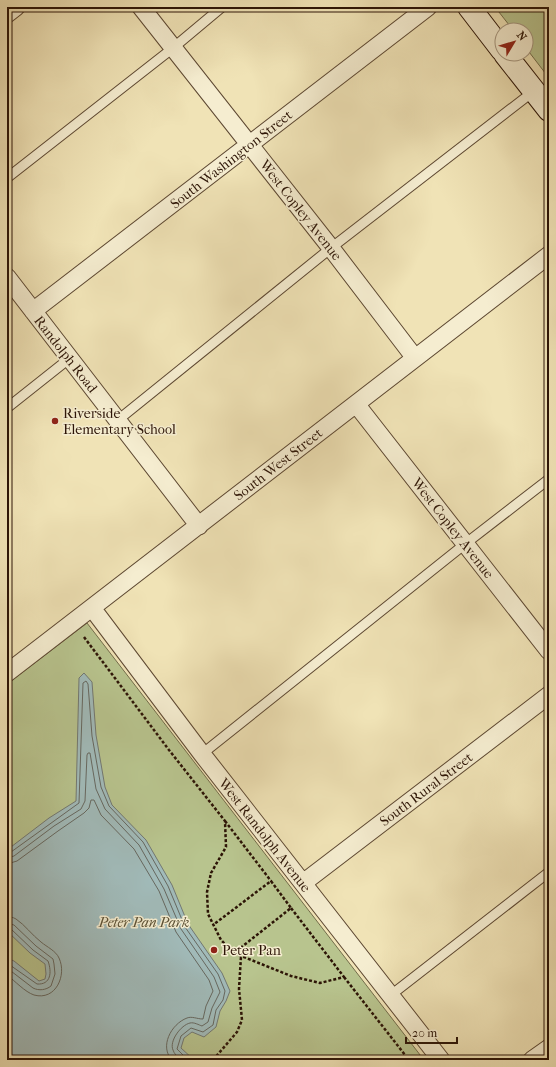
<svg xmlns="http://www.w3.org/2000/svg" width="556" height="1067" viewBox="0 0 556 1067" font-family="'IM FELL French Canon',serif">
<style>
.green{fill:#b8c48e;stroke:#726c4a}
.water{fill:#a1bbba;stroke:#727872}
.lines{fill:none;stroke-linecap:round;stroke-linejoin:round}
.shore{stroke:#666860;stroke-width:1}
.service-casing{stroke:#5d4832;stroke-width:11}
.minor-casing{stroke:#5d4832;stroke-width:19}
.secondary-casing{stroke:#2c1406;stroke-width:24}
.path{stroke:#2c1406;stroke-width:2.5;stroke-dasharray:3 2;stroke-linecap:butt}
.service{stroke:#f5edd0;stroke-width:9}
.minor{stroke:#f5edd0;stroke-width:17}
.secondary{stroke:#f5edd0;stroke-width:22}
.poi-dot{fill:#8f2418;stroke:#f5edd0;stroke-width:1.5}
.labels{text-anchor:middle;stroke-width:3;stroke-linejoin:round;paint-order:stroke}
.street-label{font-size:14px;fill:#2c1406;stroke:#f5edd0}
.poi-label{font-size:14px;fill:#2c1406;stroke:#f5edd0;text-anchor:start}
.park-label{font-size:14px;font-style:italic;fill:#5d5236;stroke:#f5edd0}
</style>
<rect width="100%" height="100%" fill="#f0e3b6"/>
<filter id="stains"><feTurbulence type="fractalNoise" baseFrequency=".005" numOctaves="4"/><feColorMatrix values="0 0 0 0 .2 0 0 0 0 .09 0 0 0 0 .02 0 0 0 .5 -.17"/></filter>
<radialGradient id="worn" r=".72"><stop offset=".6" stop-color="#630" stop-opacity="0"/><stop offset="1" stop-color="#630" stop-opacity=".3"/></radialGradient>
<!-- green -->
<path class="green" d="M 495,7 L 549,7 L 549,78 L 526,48 L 526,30 L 513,30 Z
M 87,623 L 424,1060 L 7,1060 L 7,684 Z"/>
<!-- water -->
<path class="water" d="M 84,673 L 92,682 L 96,735 L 105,787 L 112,805 L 146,840 L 172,885 L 188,924 L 222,973 L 230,991 L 226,1001 L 220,1011 L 216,1027 L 204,1037 L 192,1032 L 184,1038 L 181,1048 L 194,1060 L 7,1060 L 7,958 L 14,961 L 39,981 L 45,979 L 46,974 L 45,964 L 30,953 L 7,931 L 7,850 L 49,818 L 76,801 L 79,678 Z"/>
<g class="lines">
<!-- shore -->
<path class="shore" d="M 7,852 L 11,852 L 79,803 L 83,683 L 86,681 L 88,684 L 92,736 L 101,787 L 109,806 L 143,842 L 168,886 L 185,927 L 218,974 L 225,991 L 223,1000 L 216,1010 L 213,1025 L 203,1032 L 191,1028 L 181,1036 L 177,1049 L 188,1060
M 7,858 L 14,856 L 54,826 L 81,809 L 85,801 L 87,755 L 88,753 L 90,753 L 96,789 L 105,809 L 139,845 L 164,889 L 181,929 L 214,977 L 220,992 L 212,1008 L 208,1022 L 202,1026 C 199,1025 194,1022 190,1023 C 181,1025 169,1041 173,1050 C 174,1054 178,1057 181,1060
M 7,864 L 17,861 L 58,831 L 84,813 L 89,808 L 91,800 L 94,800 L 101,815 L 134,849 L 159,891 L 176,932 L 209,980 L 213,991 L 206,1006 L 203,1019 C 197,1019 192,1016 187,1018 C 171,1024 159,1047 172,1060
M 7,917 C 10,917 13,917 16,919 C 25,925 32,935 41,942 C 47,947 56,951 59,958 C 67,975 56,1001 34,995 C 25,992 15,981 7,975
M 7,923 L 14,925 L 36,946 L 53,959 L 54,964 L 55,974 L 51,986 C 46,990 39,991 33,988 L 7,968
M 7,928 L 11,929 L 33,950 L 48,961 C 52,972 51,985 37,984 L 7,963"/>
<defs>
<path id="service" d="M 7,178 L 173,48 L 222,7
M 7,408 L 70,358
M 118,420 L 331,248 L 534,91
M 202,754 L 465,544 L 549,479
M 391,995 L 549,872"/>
<path id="minor" d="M 141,7 L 331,248 L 415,358
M 7,14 L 16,7
M 7,277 L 199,526
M 33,311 L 428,7
M 356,404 L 549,651
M 92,608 L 202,754 L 441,1060
M 7,673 L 549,255
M 303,883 L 549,695
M 532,1060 L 549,1048"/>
<path id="secondary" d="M 469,7 L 502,50
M 505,54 L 549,110"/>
</defs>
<!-- service casing -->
<use href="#service" class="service-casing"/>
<!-- minor casing -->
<use href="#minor" class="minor-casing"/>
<!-- secondary casing -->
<use href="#secondary" class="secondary-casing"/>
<!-- path -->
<path class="path" d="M 84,637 L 169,750 L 225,821 L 226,847 L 211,873 L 207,892 L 208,914 L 221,940 L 234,953 L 291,908 L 271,881 L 213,925
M 225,821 L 271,881
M 234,953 L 291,976 L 320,983 L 344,977 L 291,908
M 344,977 L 409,1060
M 213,1060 L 237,1032 L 242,1020 L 239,989 L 241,956"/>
<!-- service -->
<use href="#service" class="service"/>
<!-- minor -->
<use href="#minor" class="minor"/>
<!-- secondary -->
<use href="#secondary" class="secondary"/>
</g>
<!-- markers -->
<g class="poi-dot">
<circle cx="55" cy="421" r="4"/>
<circle cx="214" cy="950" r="4"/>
</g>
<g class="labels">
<!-- street labels -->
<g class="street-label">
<text transform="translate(231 159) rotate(-38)" y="5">South Washington Street</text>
<text transform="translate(301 210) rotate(52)" y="5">West Copley Avenue</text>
<text transform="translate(66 354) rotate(52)" y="5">Randolph Road</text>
<text transform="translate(278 464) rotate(-38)" y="5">South West Street</text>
<text transform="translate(453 528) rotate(52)" y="5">West Copley Avenue</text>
<text transform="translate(426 789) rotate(-37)" y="5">South Rural Street</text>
<text transform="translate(265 835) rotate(52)" y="5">West Randolph Avenue</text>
</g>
<!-- poi labels -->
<g class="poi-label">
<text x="63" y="418">Riverside<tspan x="63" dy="16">Elementary School</tspan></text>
<text x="222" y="955">Peter Pan</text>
</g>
<!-- park labels -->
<g class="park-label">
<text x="144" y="927">Peter Pan Park</text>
</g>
</g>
<!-- margin -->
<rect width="556" height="1067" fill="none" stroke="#f0e3b6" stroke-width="24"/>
<rect x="8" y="8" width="540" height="1051" fill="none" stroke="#2c1406" stroke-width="2"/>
<rect x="12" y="12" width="532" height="1043" fill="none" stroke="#2c1406"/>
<!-- north arrow -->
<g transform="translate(514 42) rotate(52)"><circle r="19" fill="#f5edd0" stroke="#a5967f"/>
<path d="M0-3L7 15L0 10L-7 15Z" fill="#8f2418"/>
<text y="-6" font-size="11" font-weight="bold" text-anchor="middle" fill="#2c1406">N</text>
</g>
<!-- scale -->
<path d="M406 1037v6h51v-6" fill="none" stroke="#2c1406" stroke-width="2"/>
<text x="412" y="1037" font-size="12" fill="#2c1406" stroke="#f5edd0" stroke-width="3" paint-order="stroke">20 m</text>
<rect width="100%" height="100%" filter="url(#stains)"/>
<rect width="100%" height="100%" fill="url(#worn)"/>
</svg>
